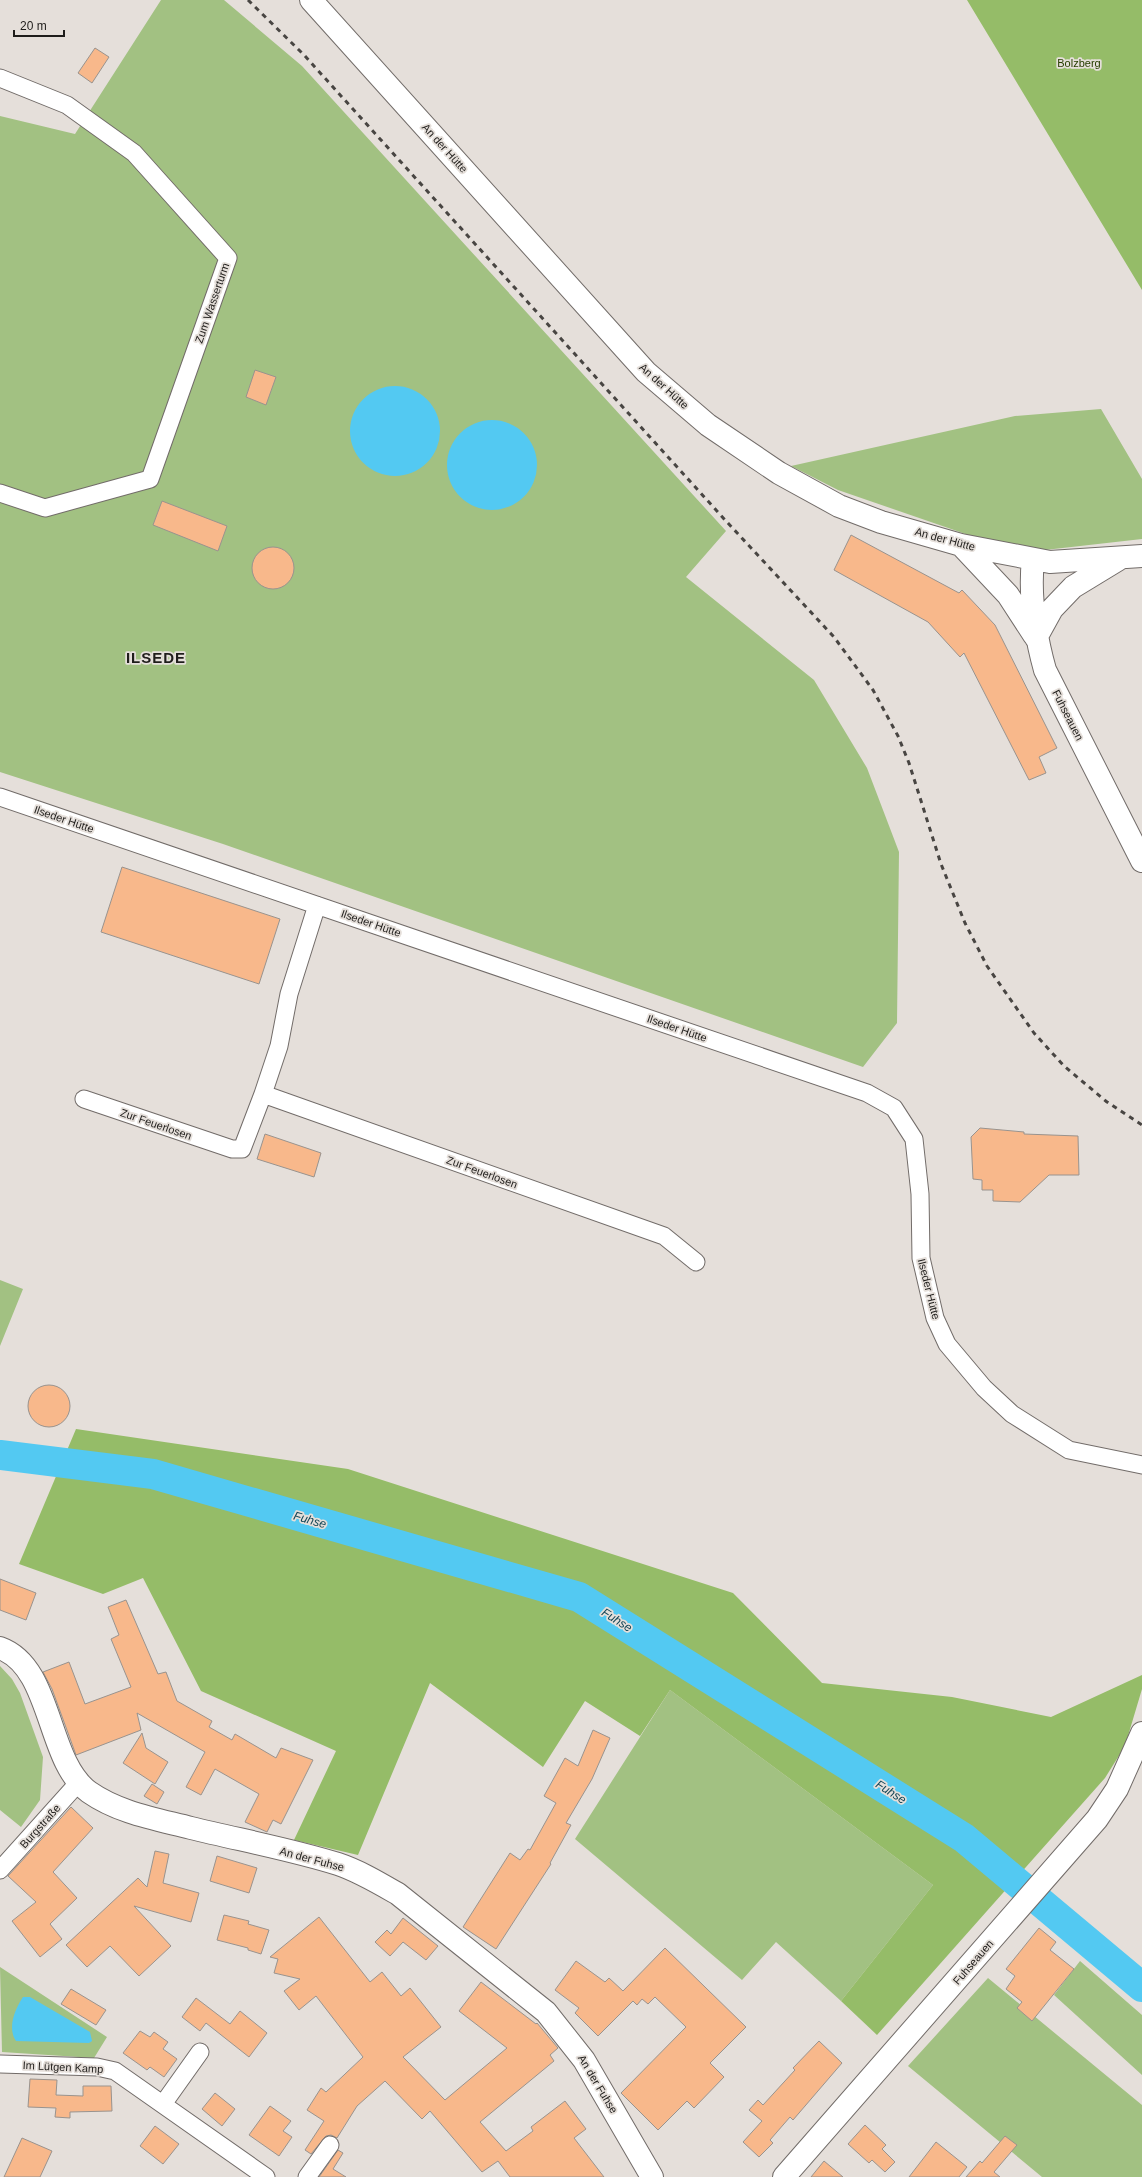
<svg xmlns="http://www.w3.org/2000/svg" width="1142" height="2177" viewBox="0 0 1142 2177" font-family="Arial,sans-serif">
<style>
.green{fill:#a2c182}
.forest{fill:#95bc68}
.water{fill:#53c9f2}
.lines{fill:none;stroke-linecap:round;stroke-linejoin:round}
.river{stroke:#53c9f2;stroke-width:30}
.building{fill:#f8b88b;stroke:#99938e}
.street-casing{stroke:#726c69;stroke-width:19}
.secondary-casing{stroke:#726c69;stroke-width:24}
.street{stroke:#fff;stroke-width:17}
.secondary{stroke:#fff;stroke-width:22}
.rail{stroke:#484542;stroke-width:3;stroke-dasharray:5 5;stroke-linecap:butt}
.labels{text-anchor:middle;stroke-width:3.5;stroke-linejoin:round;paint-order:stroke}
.park-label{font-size:11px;fill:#273e00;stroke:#e5dfda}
.street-label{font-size:11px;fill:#1f1d1b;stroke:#e5dfda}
.water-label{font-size:12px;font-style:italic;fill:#124556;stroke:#e5dfda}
.district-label{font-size:15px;font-weight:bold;letter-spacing:1px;fill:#1f1d1b;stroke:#e5dfda}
</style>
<rect width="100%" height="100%" fill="#e5dfda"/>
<!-- green -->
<path class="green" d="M 161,0 L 224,0 L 302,66 L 726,531 L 686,577 L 814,680 L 867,768 L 899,852 L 897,1023 L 863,1067 L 223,844 L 0,772 L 0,116 L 75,134 Z
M 1101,409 L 1142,479 L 1142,539 L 1036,551 L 1012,550 L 838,490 L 791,466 L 1015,416 Z
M 0,1280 L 23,1289 L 0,1346 Z
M 0,1666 L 12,1679 L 20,1693 L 43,1757 L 40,1800 L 21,1827 L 0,1810 Z
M 670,1690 L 933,1885 L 841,2001 L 776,1942 L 742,1980 L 575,1839 Z
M 1080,1961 L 1142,2015 L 1142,2075 L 1054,1995 Z
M 0,1967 L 107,2037 L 94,2058 L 2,2052 Z
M 988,1978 L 1142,2105 L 1142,2177 L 1042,2177 L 908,2066 Z"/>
<!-- forest -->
<path class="forest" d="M 967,0 L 1142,0 L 1142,290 Z
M 76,1429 L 348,1469 L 733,1593 L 822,1683 L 952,1697 L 1051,1717 L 1142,1675 L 1142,1689 L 1125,1746 L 1105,1778 L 877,2035 L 841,2001 L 933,1885 L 670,1690 L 640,1736 L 585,1701 L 543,1767 L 430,1683 L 358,1855 L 294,1840 L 336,1751 L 201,1691 L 143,1578 L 103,1594 L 19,1564 Z"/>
<!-- water -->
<path class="water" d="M350 431a45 45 0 1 1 90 0a45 45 0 1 1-90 0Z
M447 465a45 45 0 1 1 90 0a45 45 0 1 1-90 0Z
M 23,1997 L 30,1997 L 90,2032 L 92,2041 L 89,2043 L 16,2041 C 7,2028 15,2009 23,1997 Z"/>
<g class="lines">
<!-- river -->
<path class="river" d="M 0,1455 L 153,1474 L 579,1597 L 964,1838 L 1142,1987"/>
</g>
<!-- building -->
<path class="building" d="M 95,48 L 109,57 L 92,83 L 78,73 Z
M 255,370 L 276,377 L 266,405 L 246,397 Z
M 162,501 L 227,526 L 218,551 L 153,525 Z
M 851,535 L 959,593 L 962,590 L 995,625 L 1057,748 L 1039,757 L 1046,773 L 1029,780 L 964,653 L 960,657 L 928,622 L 834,570 Z
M252 568a21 21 0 1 1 42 0a21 21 0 1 1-42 0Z
M 122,867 L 280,919 L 259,984 L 101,932 Z
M 980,1128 L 1024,1132 L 1024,1134 L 1078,1136 L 1079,1175 L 1049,1175 L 1020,1202 L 993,1201 L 993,1190 L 982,1190 L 982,1180 L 973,1179 L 971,1137 Z
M 265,1134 L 321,1153 L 314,1177 L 257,1159 Z
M28 1406a21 21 0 1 1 42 0a21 21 0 1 1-42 0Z
M 0,1579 L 36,1593 L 26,1620 L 0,1610 Z
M 126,1600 L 158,1674 L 166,1672 L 177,1701 L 212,1721 L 209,1727 L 232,1740 L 235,1734 L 276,1758 L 281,1748 L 313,1760 L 281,1824 L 273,1820 L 267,1832 L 245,1822 L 259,1794 L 215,1769 L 201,1795 L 186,1787 L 205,1752 L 137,1713 L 141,1730 L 76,1755 L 52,1689 L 43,1672 L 69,1662 L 85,1704 L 131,1687 L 111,1639 L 119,1635 L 108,1607 Z
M 593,1730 L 610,1738 L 592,1779 L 566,1823 L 571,1825 L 550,1863 L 551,1864 L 496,1949 L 463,1927 L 510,1853 L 520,1860 L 528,1849 L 530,1850 L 556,1803 L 544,1796 L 565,1758 L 578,1766 Z
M 142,1733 L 146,1748 L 168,1762 L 155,1784 L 123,1763 Z
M 152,1784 L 164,1792 L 157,1804 L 144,1796 Z
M 71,1807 L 93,1828 L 53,1872 L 77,1898 L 50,1924 L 62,1939 L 40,1957 L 12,1921 L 36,1902 L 8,1876 Z
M 155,1851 L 169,1854 L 163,1883 L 199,1893 L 191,1922 L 134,1906 L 171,1946 L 139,1976 L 110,1946 L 87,1967 L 66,1945 L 138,1878 L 147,1887 Z
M 217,1856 L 257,1868 L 249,1893 L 210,1881 Z
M 224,1915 L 249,1921 L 248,1924 L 269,1930 L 261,1954 L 248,1950 L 248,1948 L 217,1940 Z
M 319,1917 L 370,1982 L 382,1972 L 401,1996 L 410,1988 L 441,2027 L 403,2057 L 445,2100 L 507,2048 L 459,2011 L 481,1982 L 536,2024 L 537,2023 L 558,2048 L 550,2055 L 554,2061 L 480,2122 L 506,2151 L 533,2131 L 531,2127 L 565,2101 L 586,2129 L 574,2138 L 604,2177 L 510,2177 L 498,2161 L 482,2172 L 430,2111 L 422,2119 L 385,2081 L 357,2106 L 337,2138 L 331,2135 L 326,2136 L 311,2154 L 305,2150 L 324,2121 L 307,2110 L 321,2088 L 326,2092 L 363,2057 L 316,1996 L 299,2010 L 284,1991 L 300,1979 L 274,1973 L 278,1959 L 270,1957 Z
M 403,1918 L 438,1946 L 426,1960 L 403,1942 L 390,1956 L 375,1942 L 387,1930 L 391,1934 Z
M 1039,1928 L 1056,1942 L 1050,1950 L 1074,1969 L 1032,2021 L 1017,2008 L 1022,2002 L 1006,1989 L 1015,1976 L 1006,1969 Z
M 665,1948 L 746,2027 L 710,2063 L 724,2077 L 694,2108 L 687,2101 L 658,2130 L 621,2093 L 686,2027 L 655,1997 L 648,2004 L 642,1999 L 637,2005 L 633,2001 L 598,2036 L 575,2013 L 579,2008 L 555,1990 L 576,1961 L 605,1982 L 609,1978 L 623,1991 Z
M 71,1989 L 106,2010 L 96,2025 L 61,2004 Z
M 196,1998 L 230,2024 L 240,2011 L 267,2033 L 249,2057 L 206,2023 L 200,2031 L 182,2017 Z
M 140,2031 L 150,2037 L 154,2032 L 168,2042 L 163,2049 L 177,2059 L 164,2077 L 150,2067 L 147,2070 L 123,2053 Z
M 819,2041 L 842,2063 L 793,2120 L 790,2117 L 770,2140 L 773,2143 L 759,2157 L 743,2142 L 762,2121 L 749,2110 L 758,2100 L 763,2105 L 795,2070 L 793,2068 Z
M 30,2079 L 57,2080 L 56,2095 L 83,2096 L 83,2086 L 111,2086 L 112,2111 L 70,2112 L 70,2118 L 55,2117 L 56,2108 L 28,2107 Z
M 215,2093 L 235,2109 L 222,2126 L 202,2109 Z
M 270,2106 L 291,2121 L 283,2131 L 292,2137 L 279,2156 L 249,2135 Z
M 865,2125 L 886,2145 L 882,2149 L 895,2162 L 885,2172 L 872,2160 L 869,2163 L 848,2144 Z
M 155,2126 L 179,2144 L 163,2164 L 140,2146 Z
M 1005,2136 L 1017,2145 L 994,2172 L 1000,2177 L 966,2177 L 980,2161 L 982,2163 Z
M 22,2138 L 52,2151 L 40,2177 L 4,2177 Z
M 936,2142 L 967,2167 L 959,2177 L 909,2177 Z
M 338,2150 L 343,2153 L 333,2169 L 346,2177 L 319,2177 Z
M 824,2161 L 843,2177 L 811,2177 Z"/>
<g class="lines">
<defs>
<path id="street" d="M 0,78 L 67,105 L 134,153 L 228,258 L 150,479 L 45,508 L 0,493
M 0,797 L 867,1093 L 894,1108 L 914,1139 L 920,1194 L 921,1258 L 935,1318 L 947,1344 L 984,1388 L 1012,1414 L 1069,1450 L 1142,1465
M 317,905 L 289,994 L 279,1046 L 263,1094 L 664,1236 L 696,1262
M 84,1099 L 232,1149 L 242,1149 L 263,1094
M 0,1870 L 79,1782
M 0,2064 L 97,2067 L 115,2071 L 266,2177
M 163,2104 L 200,2052
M 307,2177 L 330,2145"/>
<path id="secondary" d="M 311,0 L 646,372 L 708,425 L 779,473 L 839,506 L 881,522 L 961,545 L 1050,562 L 1142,556
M 961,545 L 1008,595 L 1034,635
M 1033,559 C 1029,597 1035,634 1045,670 L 1142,861
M 1036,638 L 1052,609 L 1073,587 L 1119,559
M 0,1648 C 53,1667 46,1761 89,1792 C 119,1813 156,1819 191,1828 C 240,1840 290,1849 338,1864 C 359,1871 379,1883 398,1894 L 546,2012 L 584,2060 L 652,2177
M 784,2177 L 1097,1819 L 1117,1789 L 1142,1733"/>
</defs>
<!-- street casing -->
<use href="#street" class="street-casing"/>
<!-- secondary casing -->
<use href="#secondary" class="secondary-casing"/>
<!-- street -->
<use href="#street" class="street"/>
<!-- secondary -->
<use href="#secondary" class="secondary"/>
<!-- rail -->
<path class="rail" d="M 248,0 L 304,55 L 726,521 L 834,637 L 873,690 L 898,736 L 909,763 L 941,864 L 965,923 L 987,966 L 1034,1033 L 1064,1066 L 1107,1102 L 1142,1125"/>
</g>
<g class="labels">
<!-- park labels -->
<g class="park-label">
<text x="1079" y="67">Bolzberg</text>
</g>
<!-- street labels -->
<g class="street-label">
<text transform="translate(445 148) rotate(48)" y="4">An der Hütte</text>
<text transform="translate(212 303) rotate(-71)" y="4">Zum Wasserturm</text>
<text transform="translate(664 386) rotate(42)" y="4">An der Hütte</text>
<text transform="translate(945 539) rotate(15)" y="4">An der Hütte</text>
<text transform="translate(1068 715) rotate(63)" y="4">Fuhseauen</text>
<text transform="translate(64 819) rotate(19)" y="4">Ilseder Hütte</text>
<text transform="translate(371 923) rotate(19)" y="4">Ilseder Hütte</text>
<text transform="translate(677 1028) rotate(19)" y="4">Ilseder Hütte</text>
<text transform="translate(156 1124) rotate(19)" y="4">Zur Feuerlosen</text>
<text transform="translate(482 1172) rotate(20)" y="4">Zur Feuerlosen</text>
<text transform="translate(929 1289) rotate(76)" y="4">Ilseder Hütte</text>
<text transform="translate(40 1826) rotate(-48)" y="4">Burgstraße</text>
<text transform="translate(312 1859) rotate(15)" y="4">An der Fuhse</text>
<text transform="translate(973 1962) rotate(-49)" y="4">Fuhseauen</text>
<text transform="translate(63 2067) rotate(3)" y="4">Im Lütgen Kamp</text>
<text transform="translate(598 2084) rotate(59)" y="4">An der Fuhse</text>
</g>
<!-- water labels -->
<g class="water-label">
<text transform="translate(310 1520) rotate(16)" y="4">Fuhse</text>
<text transform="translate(617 1620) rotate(32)" y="4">Fuhse</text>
<text transform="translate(891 1792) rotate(32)" y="4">Fuhse</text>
</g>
<!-- district labels -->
<g class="district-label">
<text x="156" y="663">ILSEDE</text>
</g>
</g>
<!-- scale -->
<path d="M14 30v6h50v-6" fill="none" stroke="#1f1d1b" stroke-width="2"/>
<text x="20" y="30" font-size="12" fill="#1f1d1b" stroke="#e5dfda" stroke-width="3" paint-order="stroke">20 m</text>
</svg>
